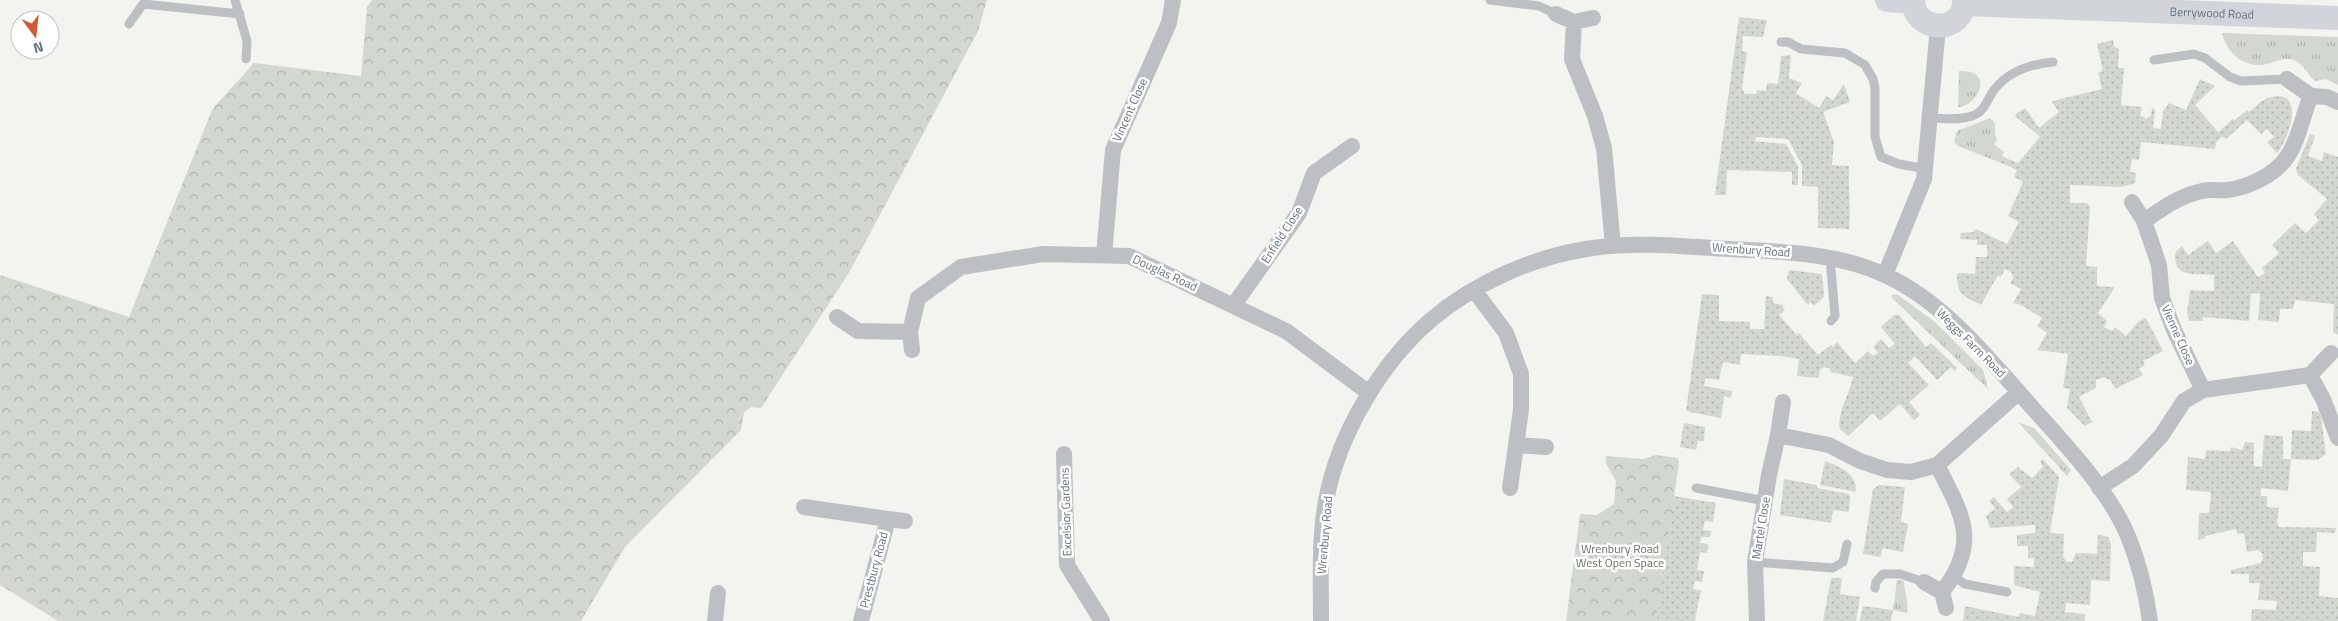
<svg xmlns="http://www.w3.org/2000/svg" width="2338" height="621" viewBox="0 0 2338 621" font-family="'Titillium Web',sans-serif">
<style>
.grass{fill:url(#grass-tufts)}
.forest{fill:url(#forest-crowns)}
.garden{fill:url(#garden-dots)}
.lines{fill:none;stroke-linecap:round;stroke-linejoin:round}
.lane{stroke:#bcc0c3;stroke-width:9}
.street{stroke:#bcc0c3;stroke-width:16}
.secondary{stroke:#d1d5d9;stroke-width:24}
.labels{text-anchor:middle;stroke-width:5;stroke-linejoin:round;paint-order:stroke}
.street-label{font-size:12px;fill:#64727f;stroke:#fff}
.park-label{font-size:12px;fill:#667663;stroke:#fff}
</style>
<defs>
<pattern id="grass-tufts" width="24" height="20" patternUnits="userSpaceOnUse" patternTransform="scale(1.25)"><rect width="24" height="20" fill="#d2d8cf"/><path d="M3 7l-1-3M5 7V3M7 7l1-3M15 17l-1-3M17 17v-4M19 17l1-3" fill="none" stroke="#aeb4ad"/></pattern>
<pattern id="forest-crowns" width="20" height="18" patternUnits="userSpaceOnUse" patternTransform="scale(1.25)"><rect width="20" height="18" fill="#d2d8cf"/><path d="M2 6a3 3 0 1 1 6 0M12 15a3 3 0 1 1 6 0" fill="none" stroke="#aeb4ad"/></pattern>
<pattern id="garden-dots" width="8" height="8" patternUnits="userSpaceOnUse" patternTransform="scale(1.25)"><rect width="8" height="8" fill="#d2d8cf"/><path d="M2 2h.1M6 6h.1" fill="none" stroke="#aeb4ad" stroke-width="1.8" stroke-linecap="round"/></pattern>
</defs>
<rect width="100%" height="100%" fill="#f3f3ef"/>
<!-- grass -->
<path class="grass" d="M 2222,33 L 2338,37 L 2338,85 L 2326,79 L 2315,81 C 2308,75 2304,65 2296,61 C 2282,55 2274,64 2261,65 C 2241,66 2226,51 2222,33 Z
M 1959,71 C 1998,70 1975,108 1958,107 Z
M 1990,118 L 1994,122 C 1996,128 1994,134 1997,140 L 1994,144 L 2004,152 L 1999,162 L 1958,146 L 1954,142 L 1957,131 Z
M 1893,294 L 1898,295 L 1935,322 L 1983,370 L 1988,389 L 1891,297 Z
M 2018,422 L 2034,428 L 2071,470 L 2067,476 Z
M 1897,580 L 1904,581 C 1904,593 1909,601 1907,613 L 1893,610 Z"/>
<!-- forest -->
<path class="forest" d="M 372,0 L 987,0 L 978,31 L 850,271 L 761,408 L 751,407 L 744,412 L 741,430 L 625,547 L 581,621 L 58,621 L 0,585 L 0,275 L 129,317 L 212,110 C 225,93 241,80 253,63 L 361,76 L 367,7 Z
M 1656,455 L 1678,458 L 1679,463 L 1656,621 L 1566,621 L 1580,514 L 1597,515 L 1614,504 L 1616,481 L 1606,464 L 1606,456 L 1643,459 Z"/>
<!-- garden -->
<path class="garden" d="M 1739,17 L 1767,20 L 1763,37 L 1743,36 L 1742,51 L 1747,52 L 1742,88 L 1745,94 L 1756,94 L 1757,90 L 1766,91 L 1767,83 L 1778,84 L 1781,56 L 1791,55 L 1789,78 L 1802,83 L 1796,93 L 1819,108 L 1826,96 L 1833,100 L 1844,84 L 1850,102 L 1823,112 L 1834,142 L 1832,165 L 1849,166 C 1848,187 1851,207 1849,229 L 1818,228 L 1818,187 L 1802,186 L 1802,165 L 1788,139 L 1756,137 L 1755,141 L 1786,144 L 1798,166 L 1798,185 L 1792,185 L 1792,172 L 1727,170 L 1726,195 L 1715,195 Z
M 2113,40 L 2114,47 L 2119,49 L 2118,68 L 2124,68 L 2121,105 L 2142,107 L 2140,115 L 2147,119 L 2151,115 L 2152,108 L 2155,109 L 2153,128 L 2161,129 L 2163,111 L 2169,103 L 2186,110 L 2200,79 L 2215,86 L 2195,105 L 2218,132 L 2233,119 L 2235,120 L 2247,110 L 2249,112 C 2256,107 2263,98 2272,97 C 2306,90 2289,139 2277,153 L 2267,142 L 2274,137 L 2267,129 L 2261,134 L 2247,120 L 2226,139 L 2222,137 L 2216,142 L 2215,149 L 2141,142 L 2139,160 L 2132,159 L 2130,172 L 2136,173 L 2135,183 L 2122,187 L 2070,185 L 2070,203 L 2087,203 L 2090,207 L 2086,266 L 2097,267 L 2097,286 L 2115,287 L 2098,313 L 2107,321 L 2104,327 L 2112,331 L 2115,327 L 2126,336 L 2139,321 L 2146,318 L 2163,351 L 2143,361 L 2145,365 L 2139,369 L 2143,375 L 2115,389 L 2111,381 L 2104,377 L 2096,380 L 2096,388 L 2079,397 L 2092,422 L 2085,426 L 2067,408 L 2070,389 L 2063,388 L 2068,354 L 2037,350 L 2047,333 L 2037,326 L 2042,318 L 2021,305 L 2013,303 L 2021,289 L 2010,283 L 2013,278 L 2012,273 L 2008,270 L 2004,270 L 2001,277 L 1998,275 L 1981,305 C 1962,295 1957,295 1957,273 L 1975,274 L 1976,257 L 1987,257 L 1987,245 L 1977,245 L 1977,240 L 1960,239 L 1961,233 L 1973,232 L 1976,229 L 2007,244 L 2019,222 L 2008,216 L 2023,182 L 2014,177 L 2017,170 L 1999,162 L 2001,156 L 2018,163 L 2040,137 L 2015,116 L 2016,114 L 2025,108 L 2039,128 L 2059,112 L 2052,102 L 2056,100 L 2102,89 L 2098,73 L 2103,71 L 2097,44 Z
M 2310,134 L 2315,136 L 2308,156 L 2322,161 L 2324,152 L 2338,157 L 2338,335 L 2333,332 L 2334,304 L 2295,300 L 2293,309 L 2280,309 L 2279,322 L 2258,320 L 2260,294 L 2251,293 L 2249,321 L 2203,317 L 2203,321 L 2189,321 L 2187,312 L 2190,290 L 2214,291 L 2214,275 C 2200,273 2177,279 2175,259 C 2174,253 2177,250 2182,246 L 2188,255 L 2208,241 L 2216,253 L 2233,241 L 2258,277 L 2265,273 L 2262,268 L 2279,253 L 2272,245 L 2295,223 L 2306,233 L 2319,220 L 2314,214 L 2327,199 L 2298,175 L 2296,169 Z
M 1789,270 L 1822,274 L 1824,297 L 1814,306 L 1811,302 L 1808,305 L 1787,279 Z
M 1702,294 L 1719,295 L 1719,321 L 1750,322 L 1750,329 L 1764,329 L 1766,296 L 1773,297 L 1773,303 L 1784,305 L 1782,306 L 1785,310 L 1779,315 L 1797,335 L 1799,333 L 1818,355 L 1831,345 L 1833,347 L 1837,342 L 1855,363 L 1868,351 L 1873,356 L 1878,353 L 1873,347 L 1881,339 L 1889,348 L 1895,344 L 1881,327 L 1894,315 L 1899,315 L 1926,347 L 1931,343 L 1957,368 L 1954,371 L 1951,367 L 1937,380 L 1915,356 L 1908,363 L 1929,385 L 1909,402 L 1920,415 L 1914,420 L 1900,404 L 1880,421 L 1873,413 L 1848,436 L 1840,429 C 1836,415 1850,393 1853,377 L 1831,372 L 1829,368 L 1823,367 L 1820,370 L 1818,378 L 1797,376 L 1799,359 L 1781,356 L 1741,354 L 1740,365 L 1723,362 L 1719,380 L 1706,378 L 1704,386 L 1732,391 L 1731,398 L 1724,396 L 1721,418 L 1686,411 Z
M 2312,411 L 2319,412 L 2321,417 L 2326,454 L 2318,460 L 2291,459 L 2288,491 L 2261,488 L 2261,496 L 2267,496 L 2267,507 L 2279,508 L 2277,523 L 2279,527 L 2336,528 L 2335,533 L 2317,532 L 2316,552 L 2303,552 L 2303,566 L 2320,567 L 2319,596 L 2338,598 L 2338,621 L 2251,621 L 2252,609 L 2276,610 L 2277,601 L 2258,600 L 2260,583 L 2249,583 L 2249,574 L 2231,574 L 2231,570 L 2261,563 L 2263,558 L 2262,553 L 2258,550 L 2247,552 L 2244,533 L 2237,534 L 2236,529 L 2205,536 L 2205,538 L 2198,540 L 2199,513 L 2209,513 L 2211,494 L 2210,492 L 2186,490 L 2188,457 L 2205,459 L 2206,450 L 2230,451 L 2231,447 L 2242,450 L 2245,442 L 2254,443 L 2254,466 L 2262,467 L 2264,435 L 2283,436 L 2283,459 L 2291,459 L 2292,430 L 2311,431 Z
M 1684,423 L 1705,427 L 1704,441 L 1698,441 L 1696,450 L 1680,447 Z
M 2043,459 L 2059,477 L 2050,533 L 2064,534 L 2063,557 L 2067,562 L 2072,562 L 2076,553 L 2097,554 L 2098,534 L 2108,537 L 2111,544 L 2110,581 L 2091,580 L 2090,605 L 2066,603 L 2065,612 L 2085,614 L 2085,621 L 1963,621 L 1965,606 L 2018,617 L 2020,613 L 2035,616 L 2040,592 L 2014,585 L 2014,566 L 2034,567 L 2034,558 L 2028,558 L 2028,546 L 2017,546 L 2017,535 L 2035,533 L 2035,525 L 1990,528 L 1986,516 L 1995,508 L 1989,501 L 1994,497 L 2007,512 L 2013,507 L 2007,499 L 2021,487 L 2009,474 L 2018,467 L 2032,478 L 2043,467 L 2040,461 Z
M 1825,461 C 1840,467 1857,473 1856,492 L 1820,485 Z
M 1784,479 L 1817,485 L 1817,488 L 1849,494 L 1850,497 L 1849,512 L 1833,510 L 1831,523 L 1780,515 Z
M 1879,485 L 1905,487 L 1901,522 L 1908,524 L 1903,552 L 1882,548 L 1881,557 L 1863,554 L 1873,489 Z
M 1674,496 L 1716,503 L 1713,522 L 1705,521 L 1703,530 L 1711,531 L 1710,537 L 1701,537 L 1700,543 L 1708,544 L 1707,553 L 1700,552 L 1697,570 L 1704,571 L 1702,582 L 1695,581 L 1693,589 L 1701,590 L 1695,621 L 1656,621 Z
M 1831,578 L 1842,578 L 1840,594 L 1860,597 L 1856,621 L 1823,621 Z
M 1863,606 L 1893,610 L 1891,621 L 1860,621 Z"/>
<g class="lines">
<!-- lane -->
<path class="lane" d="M 235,0 L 247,41 L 246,59
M 1490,0 L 1539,6 L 1556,14
M 129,24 L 143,4 L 240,14
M 1781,42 L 1788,42 L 1801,49 L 1845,53 L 1865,65 L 1873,79 L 1875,88 L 1875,137 L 1881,157 L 1899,164 L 1926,169
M 2154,60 L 2194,54 L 2205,58 L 2230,77 L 2241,81 L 2287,79
M 1929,118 C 1943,118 1959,121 1972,116 C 1985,112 1987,99 1994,90 C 2008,72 2031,64 2053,62
M 1830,258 L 1835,316 L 1831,321
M 1696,488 L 1765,501
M 1755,562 L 1833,568 L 1843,562 L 1847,544
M 1954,577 L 1965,584 L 2007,592
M 1875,588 L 1876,582 L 1883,574 L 1900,574 L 1924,582"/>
<!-- street -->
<path class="street" d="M 1556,14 L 1574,22 L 1593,18
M 1574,22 L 1572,59 L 1595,116 L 1604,148 L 1613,246
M 2287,79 L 2311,96 L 2327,97 L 2338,102
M 2144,221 C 2163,208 2179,196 2202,191 C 2210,189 2220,191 2228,190 C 2249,187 2275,175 2287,157 C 2300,138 2302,116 2311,96
M 1104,255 L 1113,150 L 1169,23 L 1173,0
M 1885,275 L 1924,179 L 1938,27
M 1474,290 L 1506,333 L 1521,374 L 1521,410 L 1510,488
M 1233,306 L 1299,213 L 1314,173 L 1352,146
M 837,317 L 858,331 L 910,332
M 912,350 L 910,332 L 918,298 L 961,267 L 1043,254 L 1129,256 L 1286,331 L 1369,393
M 2310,375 L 2323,399 L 2338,438
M 2203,390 L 2310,375 L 2331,353
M 1778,435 L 1783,402
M 1517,445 L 1546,447
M 1064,454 L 1067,565 L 1102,621
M 2099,488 L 2133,466 L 2161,436 L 2184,401 L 2203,390 L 2174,330 L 2162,298 L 2159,265 L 2144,221 L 2132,202
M 804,507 L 888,519 L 861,621
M 888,519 L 905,521
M 1924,582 L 1942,592
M 1946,608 L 1942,592 C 1981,542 1962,514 1937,465 L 2019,392
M 715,621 L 718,593
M 1321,621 C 1321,581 1319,540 1326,501 C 1338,435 1381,362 1432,319 C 1475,283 1531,258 1586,249 C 1627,242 1670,245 1712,248 C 1770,252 1831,250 1885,275 C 1948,304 1993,364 2038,414 C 2069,448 2110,493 2128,536 C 2139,563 2146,592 2150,621
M 1757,621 L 1755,562 L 1769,475 L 1778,435 L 1829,445 L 1860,461 L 1887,470 L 1911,472 L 1937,465"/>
<!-- secondary -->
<g class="secondary">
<path d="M 1887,0 L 1913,2"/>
<path d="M 1913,0 C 1914,34 1965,34 1964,0"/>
<path id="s1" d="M 1964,4 L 2338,18"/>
</g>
</g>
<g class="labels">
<!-- street labels -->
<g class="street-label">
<text dy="4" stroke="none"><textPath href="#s1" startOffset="248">Berrywood Road</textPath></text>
<text transform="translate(1130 110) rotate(-66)" y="4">Vincent Close</text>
<text transform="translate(1282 235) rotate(-57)" y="4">Enfield Close</text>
<text transform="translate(1751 250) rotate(4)" y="4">Wrenbury Road</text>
<text transform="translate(1165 273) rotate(25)" y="4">Douglas Road</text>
<text transform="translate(2178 335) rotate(66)" y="4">Vienne Close</text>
<text transform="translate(1971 343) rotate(45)" y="4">Weggs Farm Road</text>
<text transform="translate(1066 512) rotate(-92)" y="4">Excelsior Gardens</text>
<text transform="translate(1761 528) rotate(-81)" y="4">Martel Close</text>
<text transform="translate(1325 535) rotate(-85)" y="4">Wrenbury Road</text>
<text transform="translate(874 570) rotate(-75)" y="4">Prestbury Road</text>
</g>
<!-- park labels -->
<g class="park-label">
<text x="1620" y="553">Wrenbury Road<tspan x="1620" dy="14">West Open Space</tspan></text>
</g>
</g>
<!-- north arrow -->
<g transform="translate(35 35) rotate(165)"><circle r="24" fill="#ffffff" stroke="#c1c7cc"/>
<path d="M0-4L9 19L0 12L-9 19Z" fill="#d6582d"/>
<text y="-8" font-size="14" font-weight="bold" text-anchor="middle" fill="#64727f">N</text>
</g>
</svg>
